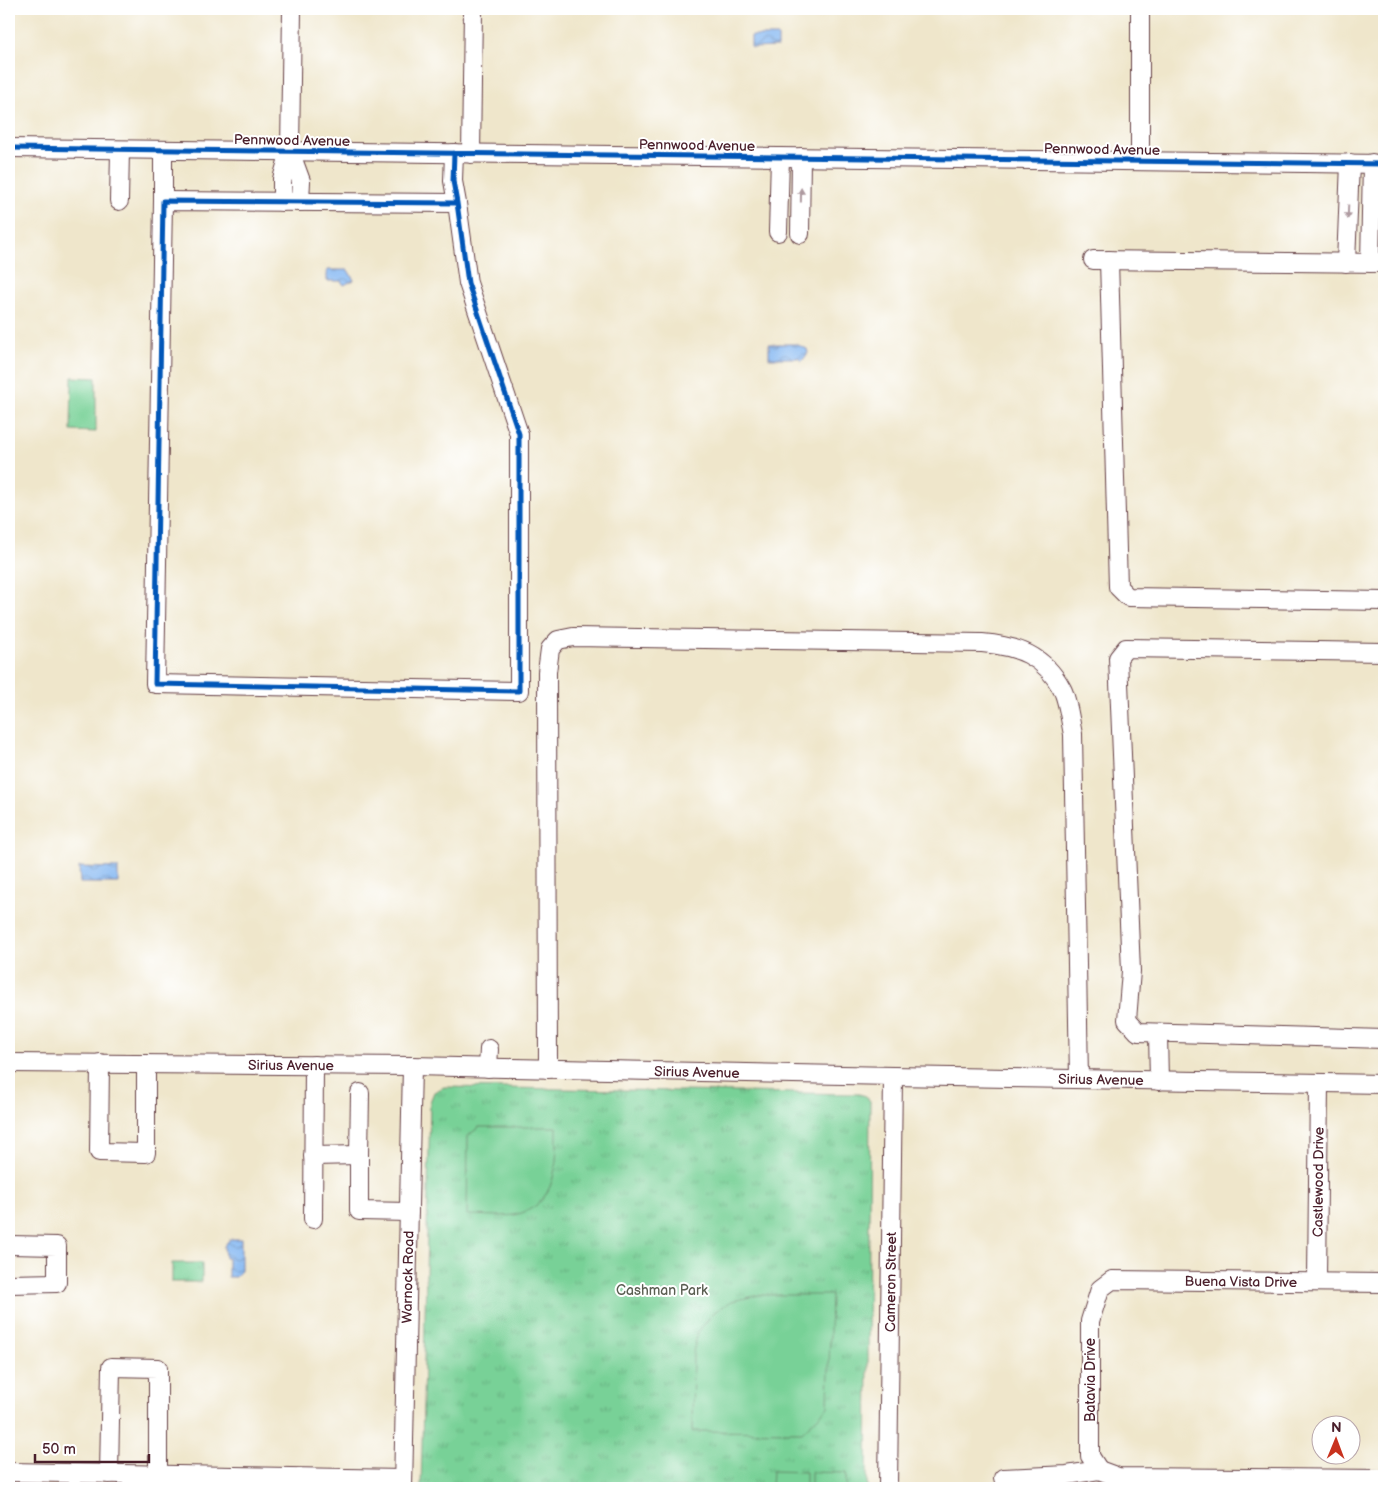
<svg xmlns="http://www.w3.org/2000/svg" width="1393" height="1497" viewBox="0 0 1393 1497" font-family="'Balsamiq Sans',sans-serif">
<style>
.grass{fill:url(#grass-tufts);stroke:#617861}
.pitch{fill:#78d197;stroke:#617861}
.water{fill:url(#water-waves);stroke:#686c8e}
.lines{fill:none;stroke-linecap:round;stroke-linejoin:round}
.minor-casing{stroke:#633d43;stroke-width:20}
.minor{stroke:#fff;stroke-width:18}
.cycleway-casing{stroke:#fff;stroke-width:8}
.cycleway{stroke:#0057b8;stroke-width:5}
.oneway{fill:#ae9aa0}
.labels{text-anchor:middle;stroke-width:4;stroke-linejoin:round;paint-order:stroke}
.street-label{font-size:14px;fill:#4a1f2b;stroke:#fff}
.park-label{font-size:14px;fill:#5a5d51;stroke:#fff}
</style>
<defs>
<pattern id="grass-tufts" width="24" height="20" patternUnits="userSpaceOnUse" patternTransform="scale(1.25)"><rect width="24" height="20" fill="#78d197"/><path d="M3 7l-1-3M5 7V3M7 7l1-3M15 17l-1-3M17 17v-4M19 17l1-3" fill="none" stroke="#69b382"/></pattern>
<pattern id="water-waves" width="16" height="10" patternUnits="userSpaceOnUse" patternTransform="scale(1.25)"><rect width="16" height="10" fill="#85b8f2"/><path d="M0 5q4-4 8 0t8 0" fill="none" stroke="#6f95c4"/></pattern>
</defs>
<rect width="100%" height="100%" fill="#fff"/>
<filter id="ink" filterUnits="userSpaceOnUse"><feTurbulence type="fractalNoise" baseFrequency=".02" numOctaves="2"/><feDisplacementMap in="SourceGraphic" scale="10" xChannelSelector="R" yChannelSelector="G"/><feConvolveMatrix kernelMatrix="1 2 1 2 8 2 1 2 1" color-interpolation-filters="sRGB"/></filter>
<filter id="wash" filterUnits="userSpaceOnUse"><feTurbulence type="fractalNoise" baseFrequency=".0096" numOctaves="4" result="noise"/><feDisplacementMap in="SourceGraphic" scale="20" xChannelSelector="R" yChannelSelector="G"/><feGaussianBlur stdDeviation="1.12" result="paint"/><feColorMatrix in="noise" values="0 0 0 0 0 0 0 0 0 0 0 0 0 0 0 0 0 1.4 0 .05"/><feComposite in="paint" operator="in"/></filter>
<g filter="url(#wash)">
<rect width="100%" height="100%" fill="#efe6cb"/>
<!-- grass -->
<path class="grass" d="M 444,1087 L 859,1094 L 866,1096 L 870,1101 L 867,1488 L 421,1488 L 430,1102 L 434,1092 Z
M 172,1263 L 202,1263 L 202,1282 L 172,1282 Z"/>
<!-- pitch -->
<path class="pitch" d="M 72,377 L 96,378 L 96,432 L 71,431 Z
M 479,1127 L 557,1127 C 557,1163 558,1206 514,1215 C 499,1217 482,1215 467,1215 L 468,1136 Z
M 759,1295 L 831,1295 L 828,1407 L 802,1432 L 692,1431 L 693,1352 L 698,1332 L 714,1312 L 732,1301 Z
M 772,1471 L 806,1472 L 806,1488 L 771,1488 Z
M 811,1472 L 846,1473 L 846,1488 L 811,1488 Z"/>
<!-- water -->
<path class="water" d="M 751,36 L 778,36 L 778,47 L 751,48 Z
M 327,270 L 348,270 L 354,280 L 344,285 L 341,281 L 327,281 Z
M 769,344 L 796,344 L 807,349 L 808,353 L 802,361 L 798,358 L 769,358 Z
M 79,867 L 118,868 L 118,883 L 80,883 Z
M 230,1239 L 241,1239 L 241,1271 L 235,1277 L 228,1277 L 228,1258 L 225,1258 L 224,1246 Z"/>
</g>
<g filter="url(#ink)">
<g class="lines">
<defs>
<g id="minor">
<path d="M 9,148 L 1384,164"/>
<path d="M 290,151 L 301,181 L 300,202"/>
<path d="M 454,153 L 453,181 L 457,203 L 163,201 L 155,684 L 519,691 L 519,434 L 468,283 L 457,203"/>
<path d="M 471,154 L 473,9"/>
<path d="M 1140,161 L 1140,9"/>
<path d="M 119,201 L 120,150"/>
<path d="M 163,201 L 163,150"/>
<path d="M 282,202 L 282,179 L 290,151 L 292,9"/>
<path d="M 778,232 L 780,157"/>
<path d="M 800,234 L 801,157"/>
<path d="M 1093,260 L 1384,263"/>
<path d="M 1109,260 L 1118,587 L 1128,597 L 1384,601"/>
<path d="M 1346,263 L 1350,163"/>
<path d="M 1370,263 L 1372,163"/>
<path d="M 1384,652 L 1126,648 L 1118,658 L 1131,971 L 1127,1020 L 1138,1032 L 1384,1039"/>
<path d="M 1158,1033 L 1159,1081"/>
<path id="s1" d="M 9,1063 L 412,1066 L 893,1076 L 1384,1084"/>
<path d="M 100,1063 L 99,1152 L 146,1153 L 146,1064"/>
<path d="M 488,1068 L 489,1049"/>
<path d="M 548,1069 L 547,672 L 550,649 L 558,640 L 573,637 L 982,643 C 1017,646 1044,655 1062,689 C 1068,700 1070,721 1073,734 L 1079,1079"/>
<path d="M 359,1155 L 360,1093"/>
<path d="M 313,1156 L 359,1155 L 359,1211 L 409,1212"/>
<path d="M 313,1219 L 314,1065"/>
<path d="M 9,1245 L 57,1246 L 57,1283 L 9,1284"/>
<path id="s2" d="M 1317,1281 L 1319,1083"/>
<path id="s3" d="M 1099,1470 L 1090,1456 L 1090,1321 L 1100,1289 L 1112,1280 L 1384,1283"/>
<path d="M 1099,1470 L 1118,1477 L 1384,1479"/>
<path d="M 9,1472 L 403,1479"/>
<path d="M 109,1474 L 111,1367 L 158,1368 L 158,1475"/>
<path d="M 1003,1478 L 1067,1475 L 1099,1470"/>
<path id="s4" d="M 403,1488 L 412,1066"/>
<path id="s5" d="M 888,1488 L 893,1076"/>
</g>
</defs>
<!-- minor casing -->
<use href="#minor" class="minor-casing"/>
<!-- minor -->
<use href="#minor" class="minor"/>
<defs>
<path id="cycleway" d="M 9,148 L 1384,164
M 454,153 L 453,181 L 457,203 L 163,201 L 155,684 L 519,691 L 519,434 L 468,283 L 457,203"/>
</defs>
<!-- cycleway casing -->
<use href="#cycleway" class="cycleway-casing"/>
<!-- cycleway -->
<use href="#cycleway" class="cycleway"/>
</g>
<!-- one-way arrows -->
<defs><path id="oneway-solid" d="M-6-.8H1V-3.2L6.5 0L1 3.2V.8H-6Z" transform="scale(1.25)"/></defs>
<g class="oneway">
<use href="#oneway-solid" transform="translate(801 195) rotate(-89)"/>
<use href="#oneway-solid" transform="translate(1348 212) rotate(92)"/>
</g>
</g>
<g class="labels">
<!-- street labels -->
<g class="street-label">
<text transform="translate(292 140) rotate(1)" y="5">Pennwood Avenue</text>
<text transform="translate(697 145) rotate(1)" y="5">Pennwood Avenue</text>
<text transform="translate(1102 149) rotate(1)" y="5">Pennwood Avenue</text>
<text dy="5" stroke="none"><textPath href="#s1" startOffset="282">Sirius Avenue</textPath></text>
<text dy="5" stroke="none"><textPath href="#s1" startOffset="688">Sirius Avenue</textPath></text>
<text dy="5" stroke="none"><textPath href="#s1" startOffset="1092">Sirius Avenue</textPath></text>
<text dy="5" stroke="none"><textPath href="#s2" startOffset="99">Castlewood Drive</textPath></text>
<text dy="5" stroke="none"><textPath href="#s4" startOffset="211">Warnock Road</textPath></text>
<text dy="5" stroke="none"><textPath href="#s3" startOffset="329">Buena Vista Drive</textPath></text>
<text dy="5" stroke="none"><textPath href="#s5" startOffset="206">Cameron Street</textPath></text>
<text transform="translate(1090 1380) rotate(-90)" y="5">Batavia Drive</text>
</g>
<!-- park labels -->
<g class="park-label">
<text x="662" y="1295">Cashman Park</text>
</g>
</g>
<!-- margin -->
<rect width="1393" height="1497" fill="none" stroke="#fff" stroke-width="30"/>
<!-- north arrow -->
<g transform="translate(1336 1440) rotate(1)"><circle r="24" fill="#ffffff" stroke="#b7a5aa"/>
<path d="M0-4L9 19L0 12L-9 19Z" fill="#c8321e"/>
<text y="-8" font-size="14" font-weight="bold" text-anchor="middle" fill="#4a1f2b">N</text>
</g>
<!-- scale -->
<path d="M35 1454v8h114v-8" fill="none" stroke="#4a1f2b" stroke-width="2.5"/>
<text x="42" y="1454" font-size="15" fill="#4a1f2b" stroke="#ffffff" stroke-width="4" paint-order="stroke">50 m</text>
</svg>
